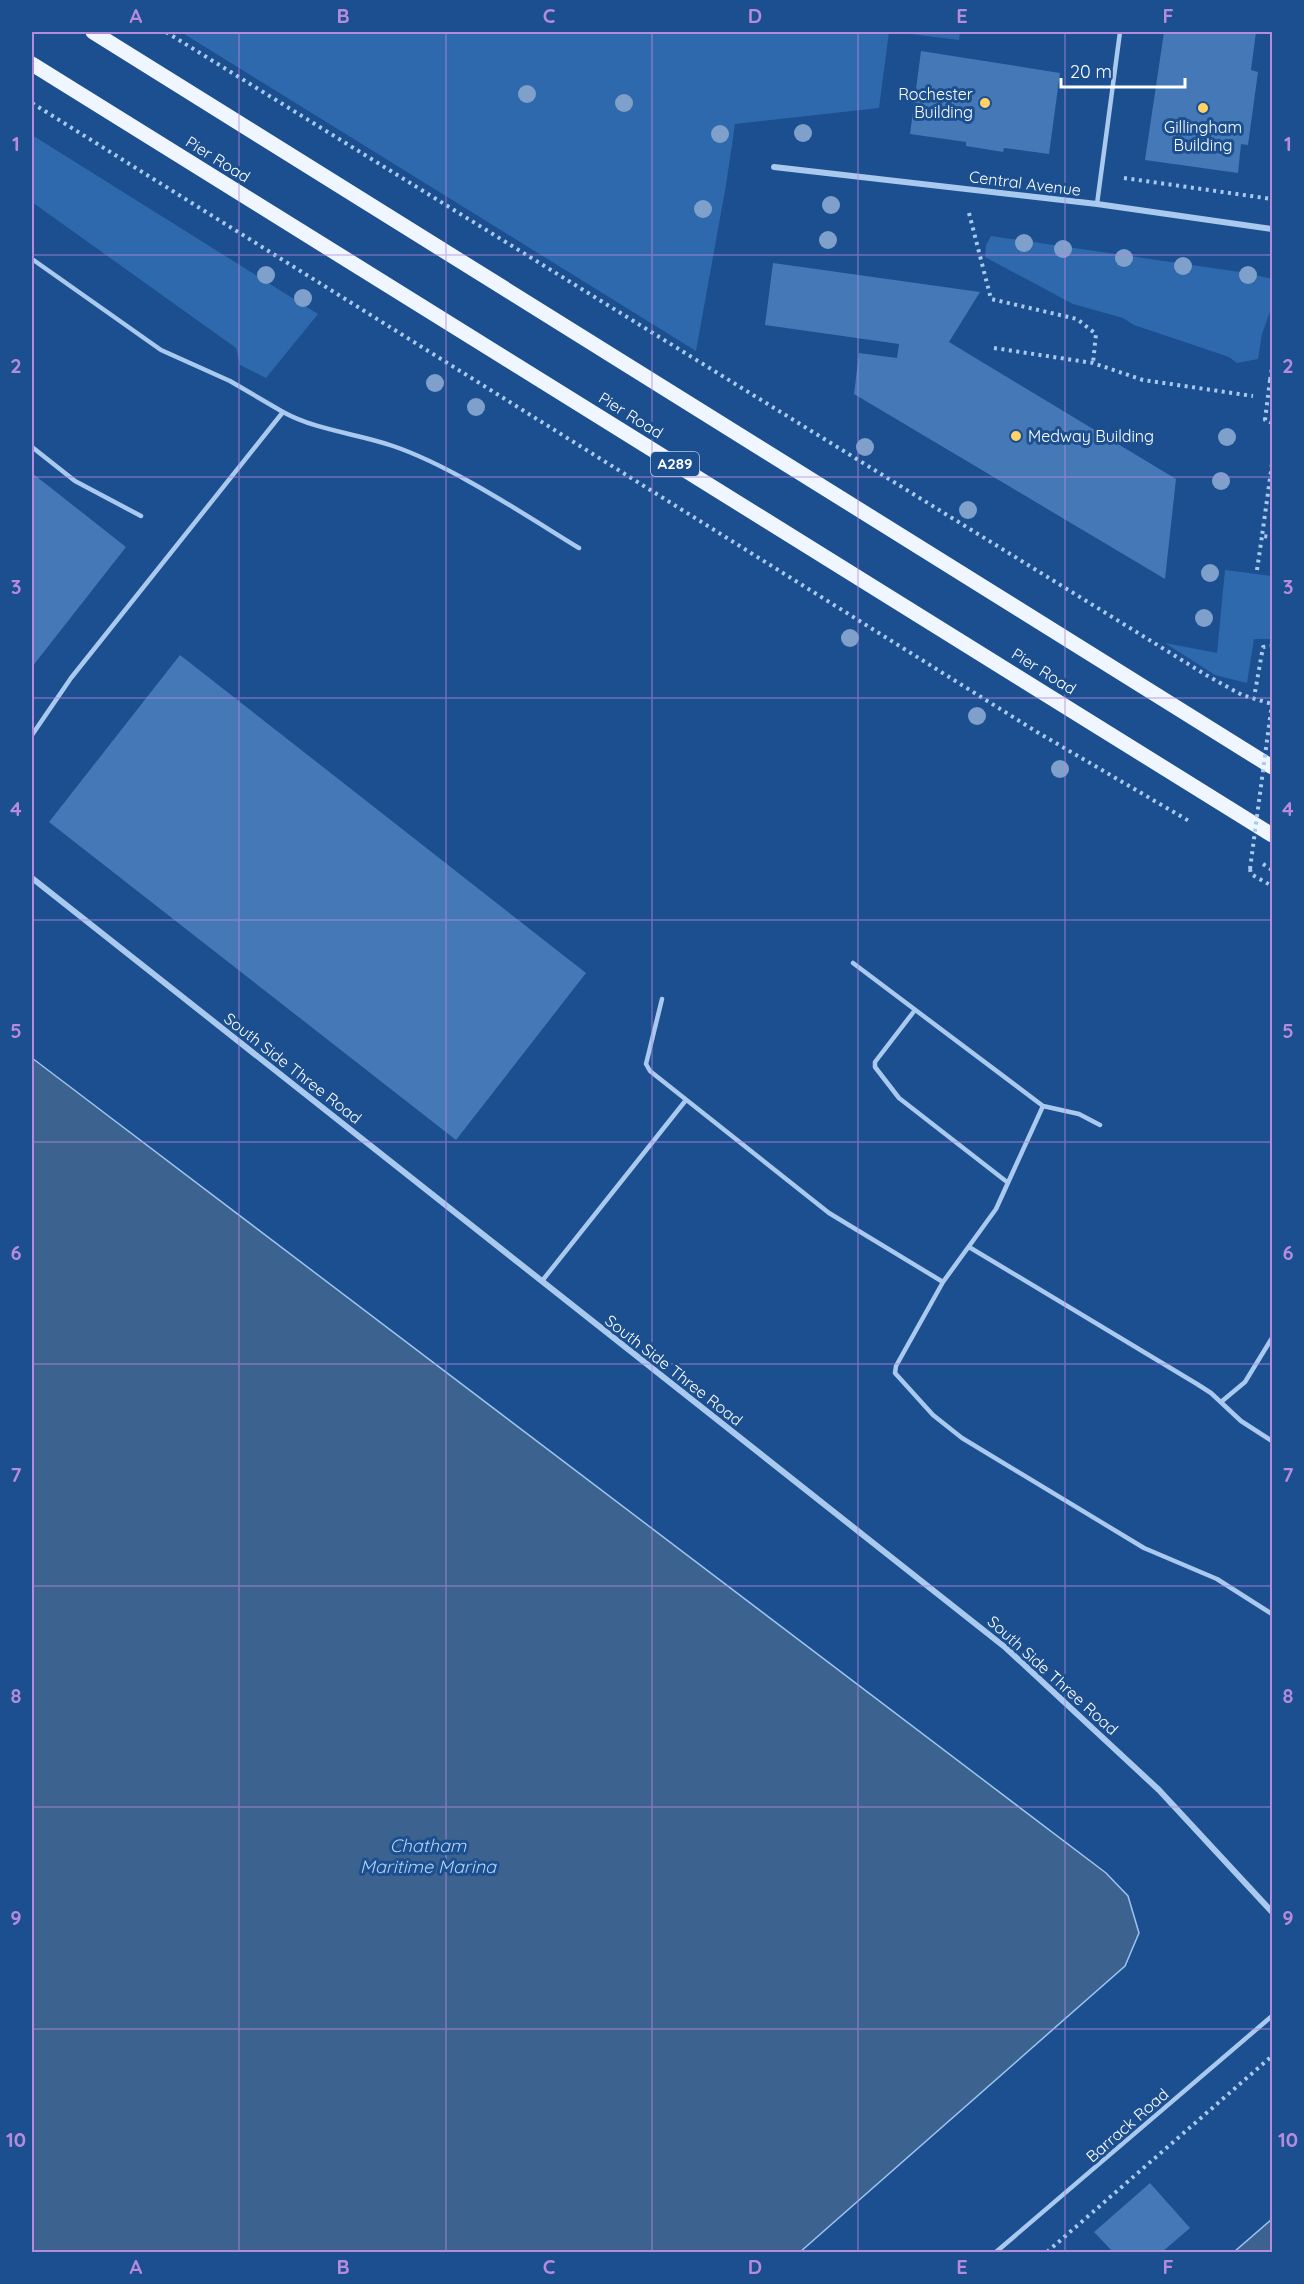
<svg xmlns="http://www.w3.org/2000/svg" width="1304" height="2284" viewBox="0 0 1304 2284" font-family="Quicksand,sans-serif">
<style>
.green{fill:#2e69ad}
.water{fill:#3c6290;stroke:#9cc4f0;stroke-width:1.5}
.building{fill:#4478b7}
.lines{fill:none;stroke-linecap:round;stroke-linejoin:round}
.path{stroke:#a9c9ee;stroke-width:4;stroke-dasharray:3 4.5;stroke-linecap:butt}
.service{stroke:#a9c9ee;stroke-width:4.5}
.minor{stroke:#a9c9ee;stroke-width:6}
.primary{stroke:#f0f6ff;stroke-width:15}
.path-bridge{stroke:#a9c9ee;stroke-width:4;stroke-dasharray:3 4.5;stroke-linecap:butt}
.tree{fill:#7ea0ca}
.grid{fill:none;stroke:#b68bdc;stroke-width:1.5;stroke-opacity:0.55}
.poi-dot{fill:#ffd166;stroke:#1b4f8f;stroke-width:2}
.labels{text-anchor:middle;stroke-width:6;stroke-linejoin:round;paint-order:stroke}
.shield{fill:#1b4f8f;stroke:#bbcadd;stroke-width:1.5}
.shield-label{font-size:15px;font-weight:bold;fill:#fff}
.poi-label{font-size:16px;fill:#fff;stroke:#1b4f8f;text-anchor:end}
.street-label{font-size:16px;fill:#fff;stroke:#1b4f8f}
.water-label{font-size:18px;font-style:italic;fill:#b5d3f5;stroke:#1b4f8f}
.neatline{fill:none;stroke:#b68bdc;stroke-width:2}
.grid-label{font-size:20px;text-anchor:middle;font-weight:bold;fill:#b68bdc}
</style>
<rect width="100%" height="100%" fill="#1b4f8f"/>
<!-- green -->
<path class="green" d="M 181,32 L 889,32 L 879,108 L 735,124 L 726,185 L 696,351 Z
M 895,32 L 960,32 L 959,40 Z
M 32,135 L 318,314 L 266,378 L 240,365 L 236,348 L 32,202 Z
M 991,236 L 1247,273 L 1272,279 L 1272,306 L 1262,334 L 1258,359 L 1237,363 L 1229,357 L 1134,325 L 1123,318 L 1073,304 L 985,257 L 986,245 Z
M 1225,570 L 1272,576 L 1270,639 L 1254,639 L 1247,683 L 1215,675 L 1165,643 L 1217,653 Z"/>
<!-- water -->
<path class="water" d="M 32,1058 L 1106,1873 L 1128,1896 L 1139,1933 L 1125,1966 L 800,2252 L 32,2252 Z
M 1272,2219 L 1272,2252 L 1234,2252 Z"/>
<!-- building -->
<path class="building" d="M 1164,32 L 1256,32 L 1251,70 L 1258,72 L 1248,145 L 1241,144 L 1238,173 L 1145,160 Z
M 921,51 L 1060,73 L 1049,154 L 1004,148 L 1003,152 L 966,146 L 966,142 L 910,134 Z
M 773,263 L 980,292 L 949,342 L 1176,479 L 1165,579 L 854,394 L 859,353 L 897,358 L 899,344 L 765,325 Z
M 32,473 L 126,547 L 32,667 Z
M 180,655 L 586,973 L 456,1140 L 49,822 Z
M 1150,2183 L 1190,2228 L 1162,2252 L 1113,2252 L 1094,2232 Z"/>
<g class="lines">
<!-- path -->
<path class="path" d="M 166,32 L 1206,675 L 1242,695 L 1272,704
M 32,103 L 1037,732 L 1189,821
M 1124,178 L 1272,199
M 969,213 L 991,299 L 1077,319 L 1096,334 L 1093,363
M 994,348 L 1093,363 L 1143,380 L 1253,396
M 1270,380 L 1272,368
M 1272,464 L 1262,536 L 1272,537
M 1257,570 L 1262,536
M 1255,692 L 1263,647 L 1272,646
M 1263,864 L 1272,870
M 1250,869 L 1251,874 L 1272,886
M 1047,2252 L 1272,2056"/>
<!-- service -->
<path class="service" d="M 1097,204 L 1120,32
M 32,259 L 161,350 L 230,381 L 283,412 L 71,678 L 32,735
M 283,412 C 318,431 356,433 393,446 C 452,466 525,515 579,548
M 32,447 L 75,481 L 141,516
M 662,999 L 646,1064 L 650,1071 L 829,1213 L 943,1282 L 996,1209 L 1043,1106 L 853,963
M 915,1010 L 875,1062 L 875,1067 L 899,1098 L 1007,1182
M 1043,1106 L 1079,1114 L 1100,1125
M 969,1247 L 1197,1384 L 1211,1393 L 1241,1421 L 1272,1441
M 542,1281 L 686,1100
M 943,1282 L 896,1366 L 895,1373 L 933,1415 L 962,1438 L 1144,1548 L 1217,1579 L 1272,1614
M 1221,1402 L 1245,1382 L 1272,1338
M 996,2252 L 1272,2016"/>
<!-- minor -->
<path class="minor" d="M 774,167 L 1097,204 L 1272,229
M 32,878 L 1006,1648 L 1159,1790 L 1272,1912"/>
<!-- primary -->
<path class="primary" d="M 93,32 L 1272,767
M 32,64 L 1272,835"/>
<!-- path-bridge -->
<path class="path-bridge" d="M 1270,380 L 1265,420 L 1272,423
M 1250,869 L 1272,703"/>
</g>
<!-- trees -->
<g class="tree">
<circle cx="527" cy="94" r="9"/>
<circle cx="624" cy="103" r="9"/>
<circle cx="803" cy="133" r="9"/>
<circle cx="720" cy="134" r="9"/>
<circle cx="831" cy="205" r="9"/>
<circle cx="703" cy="209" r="9"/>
<circle cx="828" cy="240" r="9"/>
<circle cx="1024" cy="243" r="9"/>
<circle cx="1063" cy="249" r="9"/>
<circle cx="1124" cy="258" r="9"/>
<circle cx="1183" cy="266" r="9"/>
<circle cx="266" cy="275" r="9"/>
<circle cx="1248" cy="275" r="9"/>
<circle cx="303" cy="298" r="9"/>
<circle cx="435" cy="383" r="9"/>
<circle cx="476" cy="407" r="9"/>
<circle cx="1227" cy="437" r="9"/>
<circle cx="865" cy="447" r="9"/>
<circle cx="1221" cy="481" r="9"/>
<circle cx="968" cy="510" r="9"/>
<circle cx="1210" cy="573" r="9"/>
<circle cx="1204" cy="618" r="9"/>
<circle cx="850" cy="638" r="9"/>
<circle cx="977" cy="716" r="9"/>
<circle cx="1060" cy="769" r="9"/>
</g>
<!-- grid -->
<path class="grid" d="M 239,32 L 239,2252M 446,32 L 446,2252M 652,32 L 652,2252M 858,32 L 858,2252M 1065,32 L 1065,2252M 32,255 L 1272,255M 32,477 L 1272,477M 32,698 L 1272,698M 32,920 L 1272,920M 32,1142 L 1272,1142M 32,1364 L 1272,1364M 32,1586 L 1272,1586M 32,1807 L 1272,1807M 32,2029 L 1272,2029"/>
<!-- markers -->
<g class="poi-dot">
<circle cx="985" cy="103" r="6"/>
<circle cx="1203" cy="108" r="6"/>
<circle cx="1016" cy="436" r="6"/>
</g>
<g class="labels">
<!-- shield labels -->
<rect class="shield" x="651" y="452" width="48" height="24" rx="4.5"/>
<g class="shield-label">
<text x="675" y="469">A289</text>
</g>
<!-- poi labels -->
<g class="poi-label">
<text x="973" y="100">Rochester<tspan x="973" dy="18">Building</tspan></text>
<text x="1203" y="133" text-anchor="middle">Gillingham<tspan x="1203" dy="18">Building</tspan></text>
<text x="1028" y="442" text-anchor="start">Medway Building</text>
</g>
<!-- street labels -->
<g class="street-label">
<text transform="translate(218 159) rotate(32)" y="6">Pier Road</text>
<text transform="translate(1025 183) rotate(7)" y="6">Central Avenue</text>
<text transform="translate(631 415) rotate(32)" y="6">Pier Road</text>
<text transform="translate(1044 671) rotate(32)" y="6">Pier Road</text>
<text transform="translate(293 1068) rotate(38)" y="6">South Side Three Road</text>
<text transform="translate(674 1370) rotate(38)" y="6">South Side Three Road</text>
<text transform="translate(1053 1675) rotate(42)" y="6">South Side Three Road</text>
<text transform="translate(1127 2125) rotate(-41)" y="6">Barrack Road</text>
</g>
<!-- water labels -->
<g class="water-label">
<text x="428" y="1852">Chatham<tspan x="428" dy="21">Maritime Marina</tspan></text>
</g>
</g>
<!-- border -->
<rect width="1304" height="2284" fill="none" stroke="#1b4f8f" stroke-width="66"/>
<!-- scale -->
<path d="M1061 78v9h124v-9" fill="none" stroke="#ffffff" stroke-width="3"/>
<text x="1070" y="78" font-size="18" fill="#ffffff" stroke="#1b4f8f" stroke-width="4.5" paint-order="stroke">20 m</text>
<rect x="33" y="33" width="1238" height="2218" class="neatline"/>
<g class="grid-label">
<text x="136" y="23">A</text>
<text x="343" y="23">B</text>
<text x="549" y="23">C</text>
<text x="755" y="23">D</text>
<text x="962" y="23">E</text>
<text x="1168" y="23">F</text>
<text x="16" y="151">1</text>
<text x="1288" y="151">1</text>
<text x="16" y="373">2</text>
<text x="1288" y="373">2</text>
<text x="16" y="594">3</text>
<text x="1288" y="594">3</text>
<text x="16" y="816">4</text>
<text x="1288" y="816">4</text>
<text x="16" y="1038">5</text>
<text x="1288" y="1038">5</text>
<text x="16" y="1260">6</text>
<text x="1288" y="1260">6</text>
<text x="16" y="1482">7</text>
<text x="1288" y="1482">7</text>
<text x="16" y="1703">8</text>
<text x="1288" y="1703">8</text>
<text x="16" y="1925">9</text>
<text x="1288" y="1925">9</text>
<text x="16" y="2147">10</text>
<text x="1288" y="2147">10</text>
<text x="136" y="2274">A</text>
<text x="343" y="2274">B</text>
<text x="549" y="2274">C</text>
<text x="755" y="2274">D</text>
<text x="962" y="2274">E</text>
<text x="1168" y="2274">F</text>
</g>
</svg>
